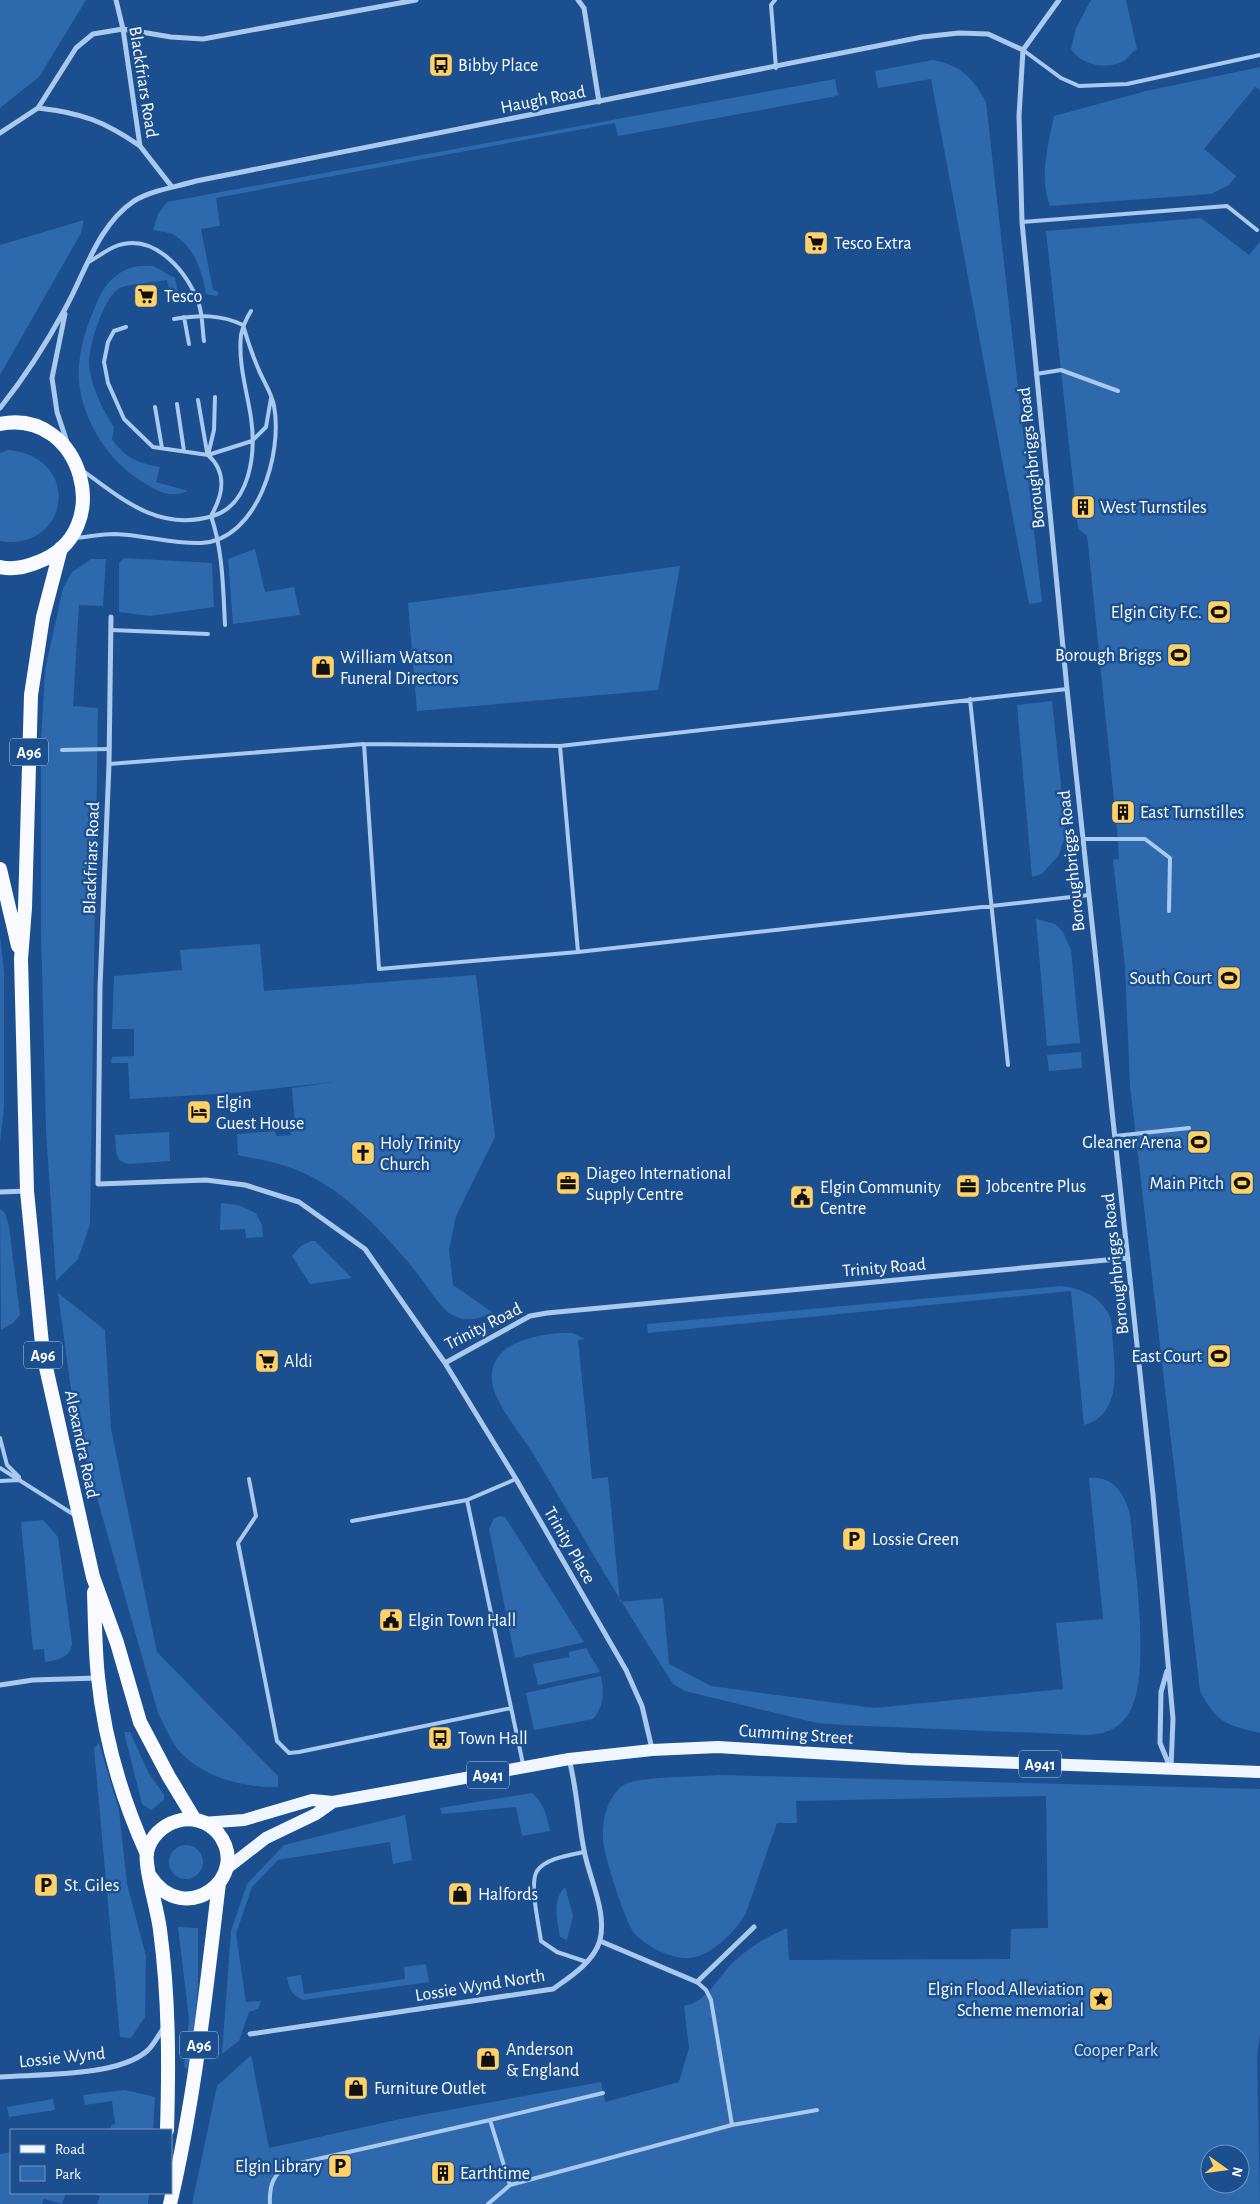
<svg xmlns="http://www.w3.org/2000/svg" width="1260" height="2204" viewBox="0 0 1260 2204" font-family="'Alegreya Sans',sans-serif">
<style>
.green{fill:#2e69ad;fill-rule:evenodd}
.lines{fill:none;stroke-linecap:round;stroke-linejoin:round}
.service{stroke:#a9c9ee;stroke-width:4}
.minor{stroke:#a9c9ee;stroke-width:5}
.primary{stroke:#f0f6ff;stroke-width:12}
.trunk{stroke:#f8faff;stroke-width:14}
.labels{text-anchor:middle;stroke-width:5;stroke-linejoin:round;paint-order:stroke}
.shield{fill:#1b4f8f;stroke:#bbcadd;stroke-width:1}
.shield-label{font-size:16px;font-weight:bold;fill:#fff}
.poi-label{font-size:18px;fill:#fff;stroke:#1b4f8f;text-anchor:start}
.street-label{font-size:18px;fill:#fff;stroke:#1b4f8f}
.park-label{font-size:18px;fill:#cfe3fa;stroke:#1b4f8f}
</style>
<rect width="100%" height="100%" fill="#1b4f8f"/>
<!-- green -->
<path class="green" d="M 0,0 L 86,0 L 39,77 L 0,108 Z
M 1091,0 L 1126,0 L 1137,49 C 1132,52 1129,57 1125,60 C 1107,71 1081,65 1071,49 L 1076,28 Z
M 933,60 C 962,66 972,77 986,102 L 1042,602 L 1029,604 L 931,79 L 878,88 L 875,71 Z
M 1260,67 L 1260,90 L 1255,87 L 1204,149 L 1236,176 L 1229,185 L 1211,194 L 1050,206 C 1039,178 1048,145 1054,116 L 1146,91 Z
M 835,79 L 838,95 L 832,97 L 618,136 L 615,123 L 216,198 L 220,226 L 201,229 L 213,290 L 219,292 L 217,296 L 206,294 C 202,272 195,246 172,234 C 167,232 158,231 153,230 L 158,214 L 167,202 Z
M 1201,218 L 1249,255 L 1260,242 L 1260,1733 C 1226,1725 1217,1723 1200,1691 L 1130,1086 L 1125,967 L 1113,860 L 1119,859 L 1118,840 L 1088,544 L 1087,536 L 1078,528 L 1046,231 Z
M 84,220 L 81,233 L 0,375 L 0,245 Z
M 140,266 L 153,266 L 175,278 L 179,297 L 172,304 L 167,280 C 156,282 126,284 118,289 C 103,300 89,345 89,363 C 90,385 103,410 114,427 L 112,439 C 125,458 138,463 160,467 L 156,482 L 188,491 C 172,498 161,493 146,484 C 110,464 83,422 79,382 C 77,356 85,330 95,307 C 103,286 116,269 140,266 Z
M 8,450 C 84,457 69,552 0,541 L 0,453 Z
M 255,549 L 265,592 L 294,587 L 300,615 L 233,624 L 228,559 Z
M 124,558 L 212,563 L 214,607 L 150,616 L 119,612 L 119,563 Z
M 91,559 L 106,559 L 103,606 L 79,605 L 73,706 L 98,708 L 90,1224 L 78,1259 L 56,1281 L 46,1130 L 41,930 L 41,741 L 45,670 L 63,588 L 72,572 Z
M 680,566 L 658,690 L 417,711 L 408,603 Z
M 1052,701 L 1066,832 L 1059,855 L 1042,874 L 1032,877 L 1017,705 Z
M 1036,919 L 1055,924 L 1063,932 L 1071,950 L 1080,1043 L 1047,1046 Z
M 0,936 L 4,972 L 4,1106 L 0,1143 Z
M 260,944 L 264,991 L 476,975 L 495,1137 L 456,1216 L 449,1250 L 453,1285 L 492,1312 C 478,1320 464,1323 449,1313 C 436,1303 421,1276 408,1262 C 377,1226 340,1186 294,1169 C 276,1162 256,1159 238,1155 L 237,1134 L 275,1131 L 276,1136 L 291,1135 L 290,1129 L 295,1128 L 292,1088 L 333,1082 L 234,1093 L 130,1099 L 128,1063 L 111,1063 L 112,1057 L 134,1056 L 134,1029 L 112,1029 L 114,976 L 182,970 L 180,950 Z
M 1081,1052 L 1082,1068 L 1049,1071 L 1047,1055 Z
M 169,1132 L 170,1161 L 127,1164 L 119,1160 L 116,1152 L 115,1135 Z
M 221,1203 L 238,1205 L 256,1213 L 262,1225 L 263,1237 L 246,1238 L 245,1229 L 220,1230 Z
M 0,1209 L 5,1213 L 9,1226 L 20,1315 L 13,1323 L 1,1330 Z
M 311,1241 L 315,1241 L 352,1278 L 310,1284 L 292,1256 L 301,1246 Z
M 1061,1286 C 1081,1288 1102,1297 1110,1317 C 1113,1324 1112,1336 1113,1344 C 1115,1374 1121,1414 1084,1425 L 1071,1291 L 648,1333 L 647,1324 Z
M 58,1293 L 105,1330 L 111,1429 L 157,1652 L 278,1776 L 278,1787 C 245,1788 205,1778 181,1753 C 171,1742 165,1726 158,1713 L 75,1420 Z
M 561,1333 L 572,1333 L 585,1339 L 578,1340 L 592,1479 L 608,1477 L 620,1602 L 663,1598 L 669,1664 L 711,1686 L 874,1708 L 1063,1689 L 1056,1623 L 1103,1619 L 1089,1478 C 1113,1475 1125,1494 1130,1515 C 1134,1560 1153,1682 1127,1716 C 1117,1730 1104,1734 1087,1735 L 842,1725 L 817,1723 L 685,1691 L 673,1684 C 625,1610 581,1533 535,1457 C 523,1436 494,1404 492,1381 C 488,1344 533,1335 561,1333 Z
M 500,1516 L 505,1517 L 584,1642 L 515,1658 L 489,1529 L 494,1518 Z
M 43,1520 L 58,1537 L 72,1644 C 69,1658 59,1660 45,1662 L 44,1649 L 33,1650 L 21,1522 Z
M 586,1648 L 600,1672 L 538,1685 L 533,1664 L 569,1657 L 569,1652 Z
M 601,1676 C 604,1692 604,1707 593,1719 L 534,1730 L 526,1693 Z
M 124,1732 L 130,1732 L 148,1772 L 164,1795 L 164,1800 L 151,1810 L 142,1804 Z
M 99,1743 L 119,1810 L 127,1884 L 146,1956 L 145,2017 L 131,2038 L 120,2037 L 94,1748 Z
M 719,1775 L 1260,1789 L 1260,2035 L 1257,2056 L 1260,2204 L 192,2204 L 217,2086 L 251,2055 L 269,2148 L 405,2118 L 601,2082 L 605,2102 L 679,2082 L 689,2048 L 684,2006 C 708,2003 720,1972 738,1958 C 753,1945 769,1936 787,1928 L 789,1960 L 1010,1959 L 1011,1929 L 1048,1928 L 1046,1796 L 796,1801 L 797,1823 L 777,1823 L 746,1913 C 737,1930 711,1957 689,1958 C 671,1959 647,1947 635,1934 C 625,1922 603,1853 603,1838 C 602,1819 607,1799 622,1786 C 635,1776 699,1777 719,1775 ZM 1210,2154 L 1240,2154 L 1240,2184 L 1210,2184 Z
M 532,1793 C 544,1803 547,1816 550,1831 L 522,1836 L 516,1807 L 442,1814 L 440,1808 Z
M 405,1815 L 412,1860 L 393,1864 L 390,1842 L 278,1860 L 252,1887 L 236,1934 L 246,2002 L 261,2001 L 258,2009 L 249,2012 L 239,2041 L 222,2054 L 231,1931 L 247,1884 L 284,1845 Z
M169 1862a17 17 0 1 1 34 0a17 17 0 1 1-34 0Z
M 565,1887 L 573,1916 L 567,1940 L 560,1937 C 557,1920 552,1900 565,1887 Z
M 178,1927 L 198,1928 L 198,1988 L 191,2064 L 186,2069 L 184,2066 L 189,2019 Z
M 426,1964 L 429,1982 L 303,2000 C 292,1995 289,1989 287,1977 L 301,1975 L 304,1994 L 405,1979 L 404,1967 Z
M 125,2090 L 155,2097 L 153,2130 L 111,2130 L 111,2125 L 115,2124 L 112,2101 L 85,2105 L 83,2095 Z
M 53,2099 L 55,2110 L 9,2117 L 7,2107 Z
M 11,2152 L 11,2193 L 66,2193 L 62,2204 L 44,2199 L 42,2204 L 0,2204 L 0,2154 Z
M 90,2193 L 149,2193 L 148,2204 L 97,2204 L 100,2196 Z"/>
<g class="lines">
<!-- service -->
<path class="service" d="M 775,0 L 771,5 L 776,68
M 1023,50 L 1061,78 L 1079,86 L 1127,84 L 1260,55
M 1022,222 L 1227,206 L 1257,230
M 87,263 C 96,258 105,251 114,247 C 152,231 184,268 197,299 C 203,311 202,328 204,341
M 184,317 L 189,344
M 174,319 C 199,315 220,314 243,325
M 126,327 L 114,331 L 108,342 L 104,362 L 108,383 L 124,419 L 153,447 L 208,455 L 252,441 L 266,427 L 271,398
M 1036,374 L 1061,370 L 1118,391
M 215,397 L 214,430 L 208,455 C 228,473 223,495 211,516 C 223,551 223,588 225,625
M 198,400 L 207,452
M 177,404 L 184,451
M 155,407 L 162,448
M 82,470 C 123,500 159,532 213,516 C 251,504 256,452 251,418 C 247,391 238,364 241,335 C 243,326 246,319 251,311
M 73,538 C 87,537 101,534 115,534 C 144,535 172,544 201,543 C 258,540 283,453 274,406 C 272,393 263,381 258,368 C 252,354 247,339 243,325
M 111,630 L 208,634
M 1067,689 L 560,746 L 578,952 L 1089,895
M 970,699 L 1008,1065
M 560,746 L 364,744 L 379,969 L 578,952
M 62,750 L 109,749
M 109,764 L 364,744
M 1083,839 L 1145,839 L 1170,858 L 1169,911
M 1115,1136 L 1189,1128
M 0,1438 L 7,1465 L 19,1477
M 0,1468 L 76,1516
M 249,1479 L 256,1516 L 238,1543 L 277,1741 L 289,1753 L 299,1752 L 511,1708
M 0,1481 L 20,1480
M 467,1500 L 523,1764
M 352,1521 L 467,1500 L 516,1479
M 584,1852 C 570,1855 546,1858 537,1871 C 529,1884 539,1925 541,1941 L 557,1952 L 587,1962
M 697,1982 L 706,1990 L 711,2000 L 732,2125
M 490,2120 L 603,2093
M 270,2204 C 269,2186 273,2172 291,2165 L 490,2120 L 510,2185
M 488,2204 L 510,2185 L 732,2125 L 817,2110"/>
<!-- minor -->
<path class="minor" d="M 116,0 L 123,29 L 140,146 L 172,187
M 578,0 L 584,8 L 599,102
M 1023,50 L 1019,116 L 1022,222 L 1067,689 L 1153,1495 L 1173,1719 L 1171,1767
M 1023,50 L 1059,0
M 38,108 C 82,113 104,121 140,146
M 0,133 L 38,108 L 76,48 L 93,34 L 123,29 L 171,37 L 203,39 L 416,0
M 65,314 L 52,378 L 57,412 L 68,445
M 0,408 C 25,377 46,344 65,309 C 85,273 98,225 134,201 C 152,190 176,187 196,181 L 922,37 L 959,33 L 988,34 L 1023,50
M 111,617 L 109,764 L 100,987 L 98,1184 L 206,1180 L 245,1185 L 299,1202 L 365,1249 L 445,1363 L 530,1316 L 547,1313 L 1128,1258
M 0,1192 L 27,1191
M 445,1363 L 516,1479 L 626,1670 L 642,1706 L 652,1749
M 1167,1671 L 1161,1692 L 1160,1743 L 1170,1767
M 0,1685 L 33,1680 L 98,1678
M 600,1941 L 697,1982 L 754,1927
M 250,2034 L 553,1989 C 570,1977 594,1962 600,1940 C 607,1911 589,1878 584,1850 C 578,1820 577,1789 569,1759
M 0,2077 C 39,2074 117,2077 147,2051 C 154,2045 159,2034 165,2026"/>
<!-- primary -->
<path class="primary" d="M 202,1823 L 244,1820 L 312,1800 L 333,1802 L 569,1759 L 652,1750 L 718,1747 L 910,1759 L 1260,1772
M 226,1869 L 266,1838 L 316,1814 L 333,1802"/>
<!-- trunk -->
<path class="trunk" d="M 0,424 C 82,407 118,533 38,562 C 26,567 12,570 0,567
M 61,548 L 43,617 L 31,695 L 25,908 L 21,959 L 27,1191 L 43,1354 L 93,1577 L 117,1643 L 140,1722 L 169,1777 L 195,1820
M 0,869 L 18,946
M 94,1592 C 95,1620 95,1649 98,1677 C 104,1737 122,1799 147,1854
M 150,1876 C 184,1929 253,1877 218,1833 C 196,1807 154,1821 147,1852 C 144,1867 158,1911 160,1930 C 169,1997 169,2063 167,2130
M 170,2204 C 195,2098 206,1991 219,1883"/>
</g>
<!-- icons -->
<defs>
<symbol id="bus-square" viewBox="-11 -11 22 22"><rect x="-9" y="-9" width="18" height="18" rx="4" fill="#ffd166" stroke="#1b4f8f"/><path d="M-5-6H5V4H4V6H2V4H-2V6H-4V4H-5ZM-3.5-4V0h7V-4ZM-3.5 1.2v1.5H-2V1.2ZM2 1.2v1.5H3.5V1.2Z" fill="#111"/></symbol>
<symbol id="supermarket-square" viewBox="-11 -11 22 22"><rect x="-9" y="-9" width="18" height="18" rx="4" fill="#ffd166" stroke="#1b4f8f"/><path d="M-6-5.5h2.5l.6 2H6L4.5 2H-2.5L-4.4-4H-6ZM-1.5 3.2a1.3 1.3 0 1 0 .1 0ZM3 3.2a1.3 1.3 0 1 0 .1 0Z" fill="#111"/></symbol>
<symbol id="building-square" viewBox="-11 -11 22 22"><rect x="-9" y="-9" width="18" height="18" rx="4" fill="#ffd166" stroke="#1b4f8f"/><path d="M-4-6H4V6H1V3H-1V6H-4ZM-2.5-4.3h1.7v1.8h-1.7ZM.8-4.3h1.7v1.8H.8ZM-2.5-1h1.7V.8h-1.7ZM.8-1h1.7V.8H.8Z" fill="#111"/></symbol>
<symbol id="stadium-square" viewBox="-11 -11 22 22"><rect x="-9" y="-9" width="18" height="18" rx="4" fill="#ffd166" stroke="#1b4f8f"/><path d="M0-5a6.5 5 0 1 0 0 10a6.5 5 0 1 0 0-10ZM-3.5-1.8h7v3.6h-7Z" fill="#111"/></symbol>
<symbol id="shop-square" viewBox="-11 -11 22 22"><rect x="-9" y="-9" width="18" height="18" rx="4" fill="#ffd166" stroke="#1b4f8f"/><path d="M-5-2.5h2.3a2.7 3.5 0 0 1 5.4 0H5L5.5 6h-11ZM-1.5-2.5h3a1.5 2.3 0 0 0-3 0Z" fill="#111"/></symbol>
<symbol id="hotel-square" viewBox="-11 -11 22 22"><rect x="-9" y="-9" width="18" height="18" rx="4" fill="#ffd166" stroke="#1b4f8f"/><path d="M-6-4.5h1.5V1H6V5H4.5V3h-9V5H-6ZM-4 0a1.8 1.8 0 1 1 3.6 0ZM.5 0V-2.5h3Q6-2.5 6 0Z" fill="#111"/></symbol>
<symbol id="church-square" viewBox="-11 -11 22 22"><rect x="-9" y="-9" width="18" height="18" rx="4" fill="#ffd166" stroke="#1b4f8f"/><path d="M-1.2-6h2.4v3.5h3.3v2.4h-3.3V6h-2.4V-.1h-3.3v-2.4h3.3Z" fill="#111"/></symbol>
<symbol id="office-square" viewBox="-11 -11 22 22"><rect x="-9" y="-9" width="18" height="18" rx="4" fill="#ffd166" stroke="#1b4f8f"/><path d="M-6-3h4V-5.5h4V-3h4V5H-6ZM-1-4.5V-3h2v-1.5ZM-6 0V1H6V0Z" fill="#111"/></symbol>
<symbol id="civic-square" viewBox="-11 -11 22 22"><rect x="-9" y="-9" width="18" height="18" rx="4" fill="#ffd166" stroke="#1b4f8f"/><path d="M-.6-6.5H3V-4.5H.6V-3L4-1V1h2V6H-6V1h2V-1L-.6-3ZM-1.2 2.5V6h2.4V2.5Z" fill="#111"/></symbol>
<symbol id="parking-square" viewBox="-11 -11 22 22"><rect x="-9" y="-9" width="18" height="18" rx="4" fill="#ffd166" stroke="#1b4f8f"/><path d="M-3.5-5.5H1a3.5 3.5 0 0 1 0 7H-1V5.5H-3.5ZM-1-3.4V-.6H.8a1.4 1.4 0 0 0 0-2.8Z" fill="#111"/></symbol>
<symbol id="sight-square" viewBox="-11 -11 22 22"><rect x="-9" y="-9" width="18" height="18" rx="4" fill="#ffd166" stroke="#1b4f8f"/><path d="M0-6L1.8-2.2L6-1.7L2.9 1.2L3.7 5.4L0 3.3L-3.7 5.4L-2.9 1.2L-6-1.7L-1.8-2.2Z" fill="#111"/></symbol>
</defs>
<g fill-rule="evenodd">
<use href="#bus-square" x="427" y="51" width="28" height="28"/>
<use href="#supermarket-square" x="802" y="229" width="28" height="28"/>
<use href="#supermarket-square" x="132" y="282" width="28" height="28"/>
<use href="#building-square" x="1069" y="493" width="28" height="28"/>
<use href="#stadium-square" x="1205" y="598" width="28" height="28"/>
<use href="#stadium-square" x="1165" y="641" width="28" height="28"/>
<use href="#shop-square" x="309" y="653" width="28" height="28"/>
<use href="#building-square" x="1109" y="798" width="28" height="28"/>
<use href="#stadium-square" x="1215" y="964" width="28" height="28"/>
<use href="#hotel-square" x="185" y="1098" width="28" height="28"/>
<use href="#stadium-square" x="1185" y="1128" width="28" height="28"/>
<use href="#church-square" x="349" y="1139" width="28" height="28"/>
<use href="#office-square" x="554" y="1169" width="28" height="28"/>
<use href="#stadium-square" x="1228" y="1169" width="28" height="28"/>
<use href="#office-square" x="954" y="1172" width="28" height="28"/>
<use href="#civic-square" x="788" y="1183" width="28" height="28"/>
<use href="#stadium-square" x="1205" y="1342" width="28" height="28"/>
<use href="#supermarket-square" x="253" y="1347" width="28" height="28"/>
<use href="#parking-square" x="840" y="1525" width="28" height="28"/>
<use href="#civic-square" x="377" y="1606" width="28" height="28"/>
<use href="#bus-square" x="426" y="1724" width="28" height="28"/>
<use href="#parking-square" x="32" y="1871" width="28" height="28"/>
<use href="#shop-square" x="446" y="1880" width="28" height="28"/>
<use href="#sight-square" x="1087" y="1985" width="28" height="28"/>
<use href="#shop-square" x="474" y="2045" width="28" height="28"/>
<use href="#shop-square" x="342" y="2074" width="28" height="28"/>
<use href="#parking-square" x="326" y="2152" width="28" height="28"/>
<use href="#building-square" x="429" y="2159" width="28" height="28"/>
</g>
<g class="labels">
<!-- shield labels -->
<g class="shield">
<rect x="10" y="738.5" width="38" height="27" rx="4"/>
<rect x="24" y="1341.5" width="38" height="27" rx="4"/>
<rect x="1019" y="1750.5" width="42" height="27" rx="4"/>
<rect x="467" y="1761.5" width="42" height="27" rx="4"/>
<rect x="180" y="2031.5" width="38" height="27" rx="4"/>
</g>
<g class="shield-label">
<text x="29" y="758">A96</text>
<text x="43" y="1361">A96</text>
<text x="1040" y="1770">A941</text>
<text x="488" y="1781">A941</text>
<text x="199" y="2051">A96</text>
</g>
<!-- poi labels -->
<g class="poi-label">
<text x="458" y="71">Bibby Place</text>
<text x="834" y="249">Tesco Extra</text>
<text x="164" y="302">Tesco</text>
<text x="1100" y="513">West Turnstiles</text>
<text x="1202" y="618" text-anchor="end">Elgin City F.C.</text>
<text x="1162" y="661" text-anchor="end">Borough Briggs</text>
<text x="340" y="663">William Watson<tspan x="340" dy="21">Funeral Directors</tspan></text>
<text x="1140" y="818">East Turnstilles</text>
<text x="1212" y="984" text-anchor="end">South Court</text>
<text x="216" y="1108">Elgin<tspan x="216" dy="21">Guest House</tspan></text>
<text x="1182" y="1148" text-anchor="end">Gleaner Arena</text>
<text x="380" y="1149">Holy Trinity<tspan x="380" dy="21">Church</tspan></text>
<text x="586" y="1179">Diageo International<tspan x="586" dy="21">Supply Centre</tspan></text>
<text x="1224" y="1189" text-anchor="end">Main Pitch</text>
<text x="986" y="1192">Jobcentre Plus</text>
<text x="820" y="1193">Elgin Community<tspan x="820" dy="21">Centre</tspan></text>
<text x="1202" y="1362" text-anchor="end">East Court</text>
<text x="284" y="1367">Aldi</text>
<text x="872" y="1545">Lossie Green</text>
<text x="408" y="1626">Elgin Town Hall</text>
<text x="458" y="1744">Town Hall</text>
<text x="64" y="1891">St. Giles</text>
<text x="478" y="1900">Halfords</text>
<text x="1084" y="1995" text-anchor="end">Elgin Flood Alleviation<tspan x="1084" dy="21">Scheme memorial</tspan></text>
<text x="506" y="2055">Anderson<tspan x="506" dy="21">&amp; England</tspan></text>
<text x="374" y="2094">Furniture Outlet</text>
<text x="322" y="2172" text-anchor="end">Elgin Library</text>
<text x="460" y="2179">Earthtime</text>
</g>
<!-- street labels -->
<g class="street-label">
<text transform="translate(144 82) rotate(81)" y="6">Blackfriars Road</text>
<text transform="translate(543 99) rotate(-11)" y="6">Haugh Road</text>
<text transform="translate(1031 458) rotate(-96)" y="6">Boroughbriggs Road</text>
<text transform="translate(91 858) rotate(-88)" y="6">Blackfriars Road</text>
<text transform="translate(1071 861) rotate(-96)" y="6">Boroughbriggs Road</text>
<text transform="translate(1115 1264) rotate(-96)" y="6">Boroughbriggs Road</text>
<text transform="translate(884 1267) rotate(-5)" y="6">Trinity Road</text>
<text transform="translate(483 1326) rotate(-27)" y="6">Trinity Road</text>
<text transform="translate(82 1444) rotate(78)" y="6">Alexandra Road</text>
<text transform="translate(570 1545) rotate(60)" y="6">Trinity Place</text>
<text transform="translate(796 1734) rotate(4)" y="6">Cumming Street</text>
<text transform="translate(480 1985) rotate(-9)" y="6">Lossie Wynd North</text>
<text transform="translate(62 2057) rotate(-6)" y="6">Lossie Wynd</text>
</g>
<!-- park labels -->
<g class="park-label">
<text x="1116" y="2056">Cooper Park</text>
</g>
</g>
<!-- legend -->
<rect x="10" y="2129" width="162" height="65" fill="#1b4f8f" stroke="#7695bc"/>
<rect x="20" y="2145" width="25" height="8" fill="#f0f6ff" stroke="#7695bc"/>
<text x="55" y="2154" font-size="15" fill="#ffffff">Road</text>
<rect x="20" y="2166" width="25" height="15" fill="#2e69ad" stroke="#7695bc"/>
<text x="55" y="2179" font-size="15" fill="#ffffff">Park</text>
<!-- north arrow -->
<g transform="translate(1225 2169) rotate(104)"><circle r="24" fill="#1b4f8f" stroke="#7695bc"/>
<path d="M0-4L9 19L0 12L-9 19Z" fill="#ffd166"/>
<text y="-8" font-size="14" font-weight="bold" text-anchor="middle" fill="#ffffff">N</text>
</g>
</svg>
